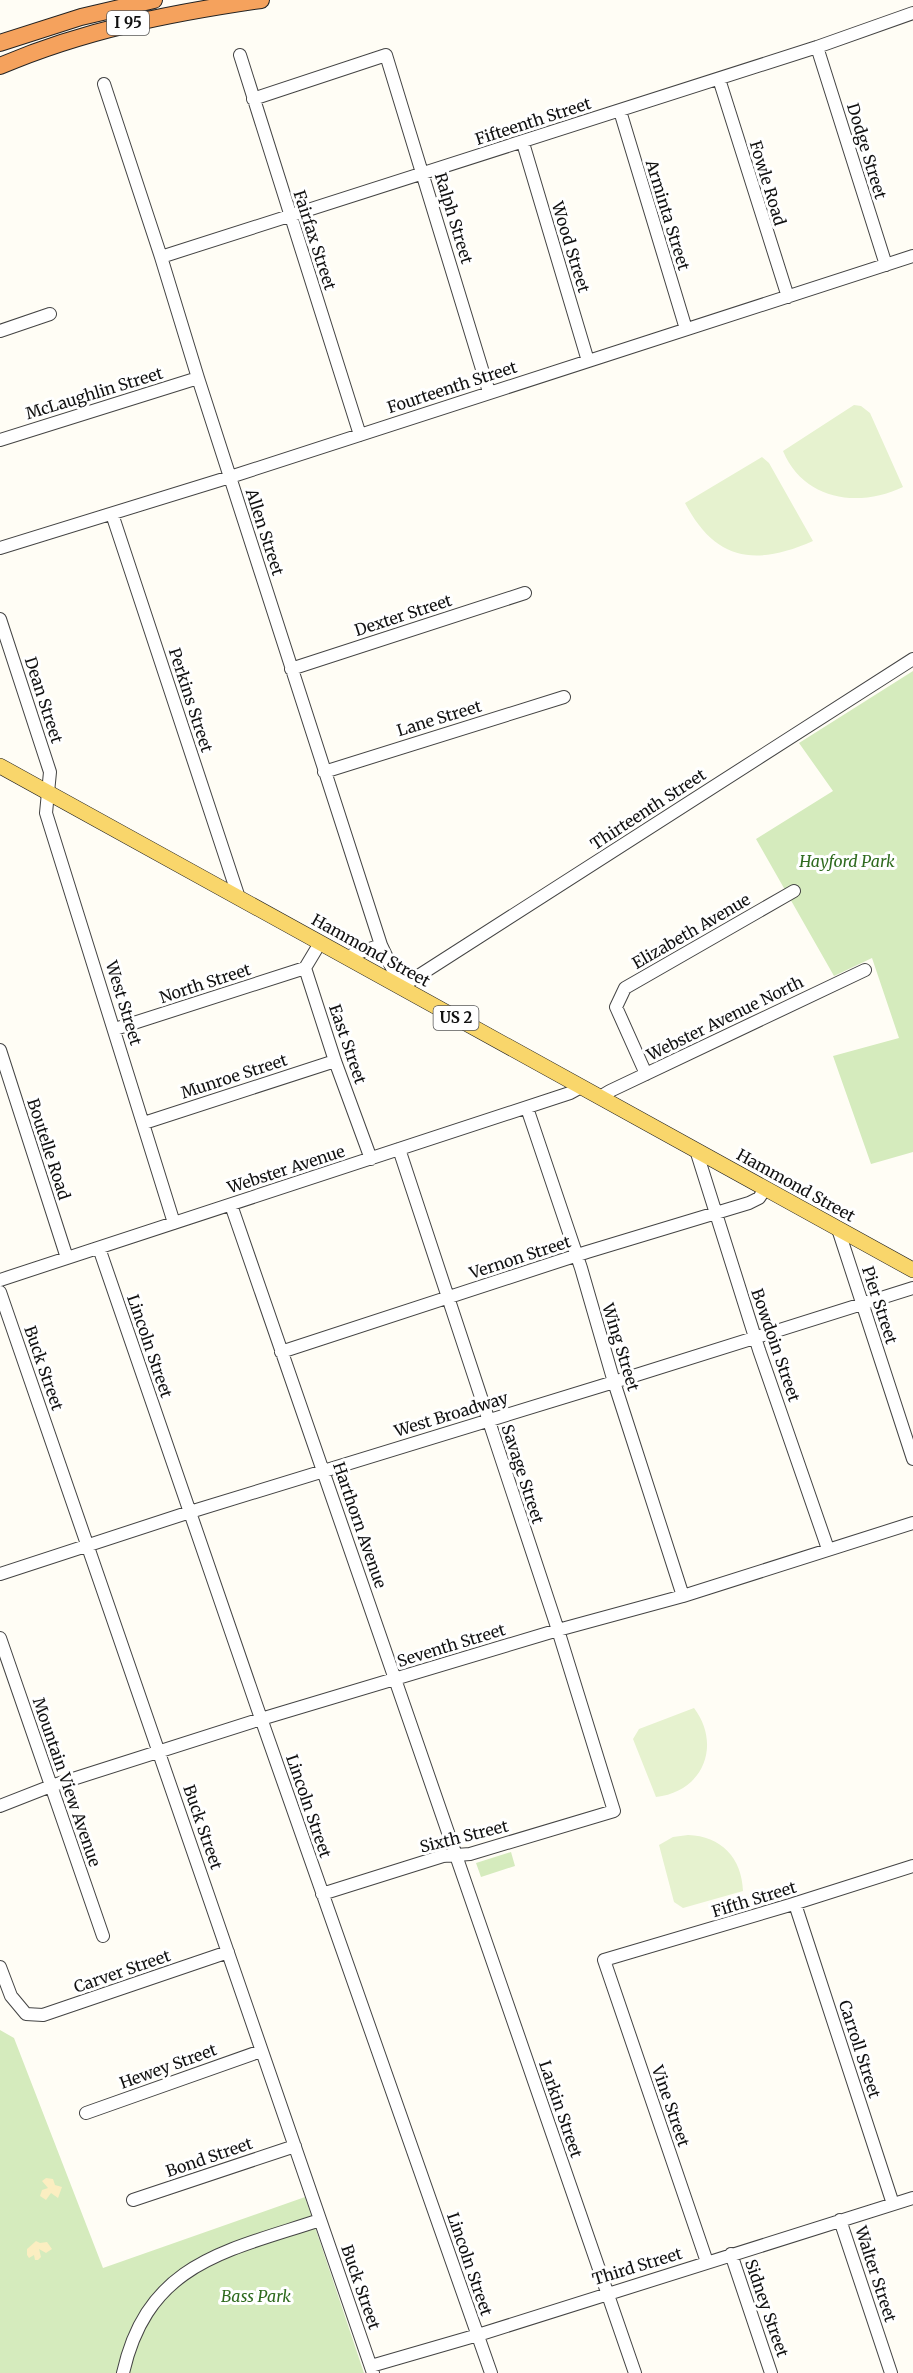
<svg xmlns="http://www.w3.org/2000/svg" width="913" height="2373" viewBox="0 0 913 2373" font-family="Merriweather,serif">
<style>
.green{fill:#d5ebbd}
.sand{fill:#fbeec1}
.pitch{fill:#e6f2cf}
.lines{fill:none;stroke-linecap:round;stroke-linejoin:round}
.minor-casing{stroke:#444;stroke-width:14}
.major-casing{stroke:#222;stroke-width:16}
.highway-casing{stroke:#222;stroke-width:18}
.minor{stroke:#fff;stroke-width:12}
.major{stroke:#f9d66b;stroke-width:15}
.highway{stroke:#f5a25d;stroke-width:16}
.labels{text-anchor:middle;stroke-width:6;stroke-linejoin:round;paint-order:stroke}
.shield{fill:#fff;stroke:#585858;stroke-width:1.5}
.shield-label{font-size:15px;font-weight:bold;fill:#111}
.street-label{font-size:16px;fill:#111;stroke:#fff}
.park-label{font-size:16px;font-style:italic;fill:#2f6b1f;stroke:#fff}
</style>
<rect width="100%" height="100%" fill="#fffdf5"/>
<!-- green -->
<path class="green" d="M 913,671 L 913,1152 L 871,1164 L 833,1056 L 899,1038 L 872,958 L 834,976 L 756,839 L 833,791 L 799,743 Z
M 511,1852 L 515,1866 L 481,1877 L 476,1863 Z
M 0,2030 L 14,2038 L 103,2268 L 305,2197 L 364,2373 L 0,2373 Z"/>
<!-- sand -->
<path class="sand" d="M 46,2178 L 53,2179 L 55,2185 L 62,2187 L 58,2198 L 51,2193 L 46,2200 L 40,2196 L 42,2190 L 48,2188 L 42,2181 Z
M 36,2241 L 40,2243 L 47,2242 L 52,2249 L 46,2253 L 39,2249 L 41,2257 L 38,2260 L 35,2260 L 34,2255 L 29,2258 L 27,2255 L 27,2249 Z"/>
<!-- pitch -->
<path class="pitch" d="M 854,405 L 861,406 L 870,413 L 903,487 C 859,508 804,501 783,451 Z
M 762,457 L 769,463 L 813,541 C 756,566 716,562 685,503 Z
M 694,1708 C 722,1745 703,1792 656,1797 L 633,1739 L 639,1729 Z
M 688,1835 C 721,1836 742,1858 743,1891 L 683,1908 L 674,1902 L 659,1845 L 673,1837 Z"/>
<g class="lines">
<defs>
<path id="minor" d="M 817,47 L 886,265
M 240,55 L 360,435
M 719,79 L 788,297
M 104,84 L 161,257 L 198,378 L 381,945 L 401,987 L 913,659
M 253,99 L 386,55 L 489,392
M 620,111 L 686,329
M 523,143 L 588,361
M 161,257 L 817,47 L 913,13
M 0,331 L 50,314
M 0,440 L 198,378
M 112,514 L 239,898
M 0,548 L 230,477 L 913,256
M 0,619 L 50,772 L 46,813 L 174,1223
M 291,669 L 525,593
M 324,772 L 564,697
M 320,943 L 305,968 L 335,1061 L 371,1159
M 346,957 L 381,945
M 115,1029 L 305,968
M 0,1050 L 67,1258
M 646,1074 L 616,1007 L 625,988 L 794,891
M 600,1097 L 610,1091 L 865,970
M 527,1108 L 581,1268 L 614,1382 L 683,1596
M 144,1123 L 335,1061
M 696,1150 L 759,1350 L 828,1549
M 231,1205 L 635,2373
M 838,1229 L 913,1459
M 99,1248 L 257,1707 L 491,2373
M 0,1280 L 570,1093 L 581,1087
M 0,1292 L 373,2373
M 281,1352 L 587,1252 L 749,1203 L 759,1198 L 765,1189
M 0,1574 L 190,1512 L 614,1382 L 913,1288
M 0,1638 L 103,1936
M 0,1806 L 51,1786 L 261,1719 L 558,1630 L 683,1596 L 913,1523
M 322,1894 L 443,1856 L 470,1854 L 614,1811 L 558,1630 L 399,1149
M 795,1904 L 893,2204
M 0,1967 L 11,1996 L 26,2014 L 43,2015 L 228,1952
M 86,2113 L 261,2051
M 133,2200 L 295,2146
M 840,2220 L 891,2373
M 731,2254 L 771,2373
M 707,2262 L 604,1960 L 790,1905 L 913,1866
M 371,2366 L 478,2335 L 913,2198
M 123,2373 C 148,2262 227,2251 320,2220"/>
<path id="major" d="M 0,766 L 913,1270"/>
<path id="highway" d="M 0,43 L 81,17 L 154,0
M 0,66 C 84,30 171,13 261,0"/>
</defs>
<!-- minor casing -->
<use href="#minor" class="minor-casing"/>
<!-- major casing -->
<use href="#major" class="major-casing"/>
<!-- highway casing -->
<use href="#highway" class="highway-casing"/>
<!-- minor -->
<use href="#minor" class="minor"/>
<!-- major -->
<use href="#major" class="major"/>
<!-- highway -->
<use href="#highway" class="highway"/>
</g>
<g class="labels">
<!-- shield labels -->
<g class="shield">
<rect x="107" y="11" width="42" height="24" rx="4.5"/>
<rect x="433.5" y="1006" width="45" height="24" rx="4.5"/>
</g>
<g class="shield-label">
<text x="128" y="28">I 95</text>
<text x="456" y="1023">US 2</text>
</g>
<!-- street labels -->
<g class="street-label">
<text transform="translate(533 121) rotate(-18)" y="6">Fifteenth Street</text>
<text transform="translate(867 151) rotate(73)" y="6">Dodge Street</text>
<text transform="translate(768 183) rotate(73)" y="6">Fowle Road</text>
<text transform="translate(668 215) rotate(73)" y="6">Arminta Street</text>
<text transform="translate(454 218) rotate(73)" y="6">Ralph Street</text>
<text transform="translate(315 240) rotate(72)" y="6">Fairfax Street</text>
<text transform="translate(571 247) rotate(73)" y="6">Wood Street</text>
<text transform="translate(452 387) rotate(-18)" y="6">Fourteenth Street</text>
<text transform="translate(94 393) rotate(-17)" y="6">McLaughlin Street</text>
<text transform="translate(265 532) rotate(72)" y="6">Allen Street</text>
<text transform="translate(403 615) rotate(-18)" y="6">Dexter Street</text>
<text transform="translate(44 700) rotate(72)" y="6">Dean Street</text>
<text transform="translate(191 700) rotate(72)" y="6">Perkins Street</text>
<text transform="translate(439 718) rotate(-17)" y="6">Lane Street</text>
<text transform="translate(648 809) rotate(-33)" y="6">Thirteenth Street</text>
<text transform="translate(691 931) rotate(-30)" y="6">Elizabeth Avenue</text>
<text transform="translate(371 950) rotate(29)" y="6">Hammond Street</text>
<text transform="translate(205 983) rotate(-18)" y="6">North Street</text>
<text transform="translate(124 1003) rotate(73)" y="6">West Street</text>
<text transform="translate(725 1018) rotate(-26)" y="6">Webster Avenue North</text>
<text transform="translate(348 1044) rotate(71)" y="6">East Street</text>
<text transform="translate(234 1076) rotate(-18)" y="6">Munroe Street</text>
<text transform="translate(49 1149) rotate(72)" y="6">Boutelle Road</text>
<text transform="translate(286 1169) rotate(-18)" y="6">Webster Avenue</text>
<text transform="translate(796 1185) rotate(29)" y="6">Hammond Street</text>
<text transform="translate(520 1257) rotate(-18)" y="6">Vernon Street</text>
<text transform="translate(880 1305) rotate(72)" y="6">Pier Street</text>
<text transform="translate(776 1345) rotate(71)" y="6">Bowdoin Street</text>
<text transform="translate(150 1346) rotate(71)" y="6">Lincoln Street</text>
<text transform="translate(621 1347) rotate(73)" y="6">Wing Street</text>
<text transform="translate(44 1368) rotate(71)" y="6">Buck Street</text>
<text transform="translate(451 1414) rotate(-17)" y="6">West Broadway</text>
<text transform="translate(523 1474) rotate(72)" y="6">Savage Street</text>
<text transform="translate(360 1525) rotate(71)" y="6">Harthorn Avenue</text>
<text transform="translate(451 1645) rotate(-17)" y="6">Seventh Street</text>
<text transform="translate(67 1782) rotate(71)" y="6">Mountain View Avenue</text>
<text transform="translate(309 1806) rotate(71)" y="6">Lincoln Street</text>
<text transform="translate(203 1827) rotate(71)" y="6">Buck Street</text>
<text transform="translate(464 1836) rotate(-14)" y="6">Sixth Street</text>
<text transform="translate(754 1899) rotate(-17)" y="6">Fifth Street</text>
<text transform="translate(122 1971) rotate(-19)" y="6">Carver Street</text>
<text transform="translate(860 2049) rotate(72)" y="6">Carroll Street</text>
<text transform="translate(168 2066) rotate(-20)" y="6">Hewey Street</text>
<text transform="translate(671 2106) rotate(71)" y="6">Vine Street</text>
<text transform="translate(561 2109) rotate(71)" y="6">Larkin Street</text>
<text transform="translate(209 2157) rotate(-19)" y="6">Bond Street</text>
<text transform="translate(470 2264) rotate(71)" y="6">Lincoln Street</text>
<text transform="translate(637 2266) rotate(-17)" y="6">Third Street</text>
<text transform="translate(876 2274) rotate(72)" y="6">Walter Street</text>
<text transform="translate(361 2287) rotate(71)" y="6">Buck Street</text>
<text transform="translate(767 2308) rotate(71)" y="6">Sidney Street</text>
</g>
<!-- park labels -->
<g class="park-label">
<text x="847" y="867">Hayford Park</text>
<text x="256" y="2302">Bass Park</text>
</g>
</g>
</svg>
